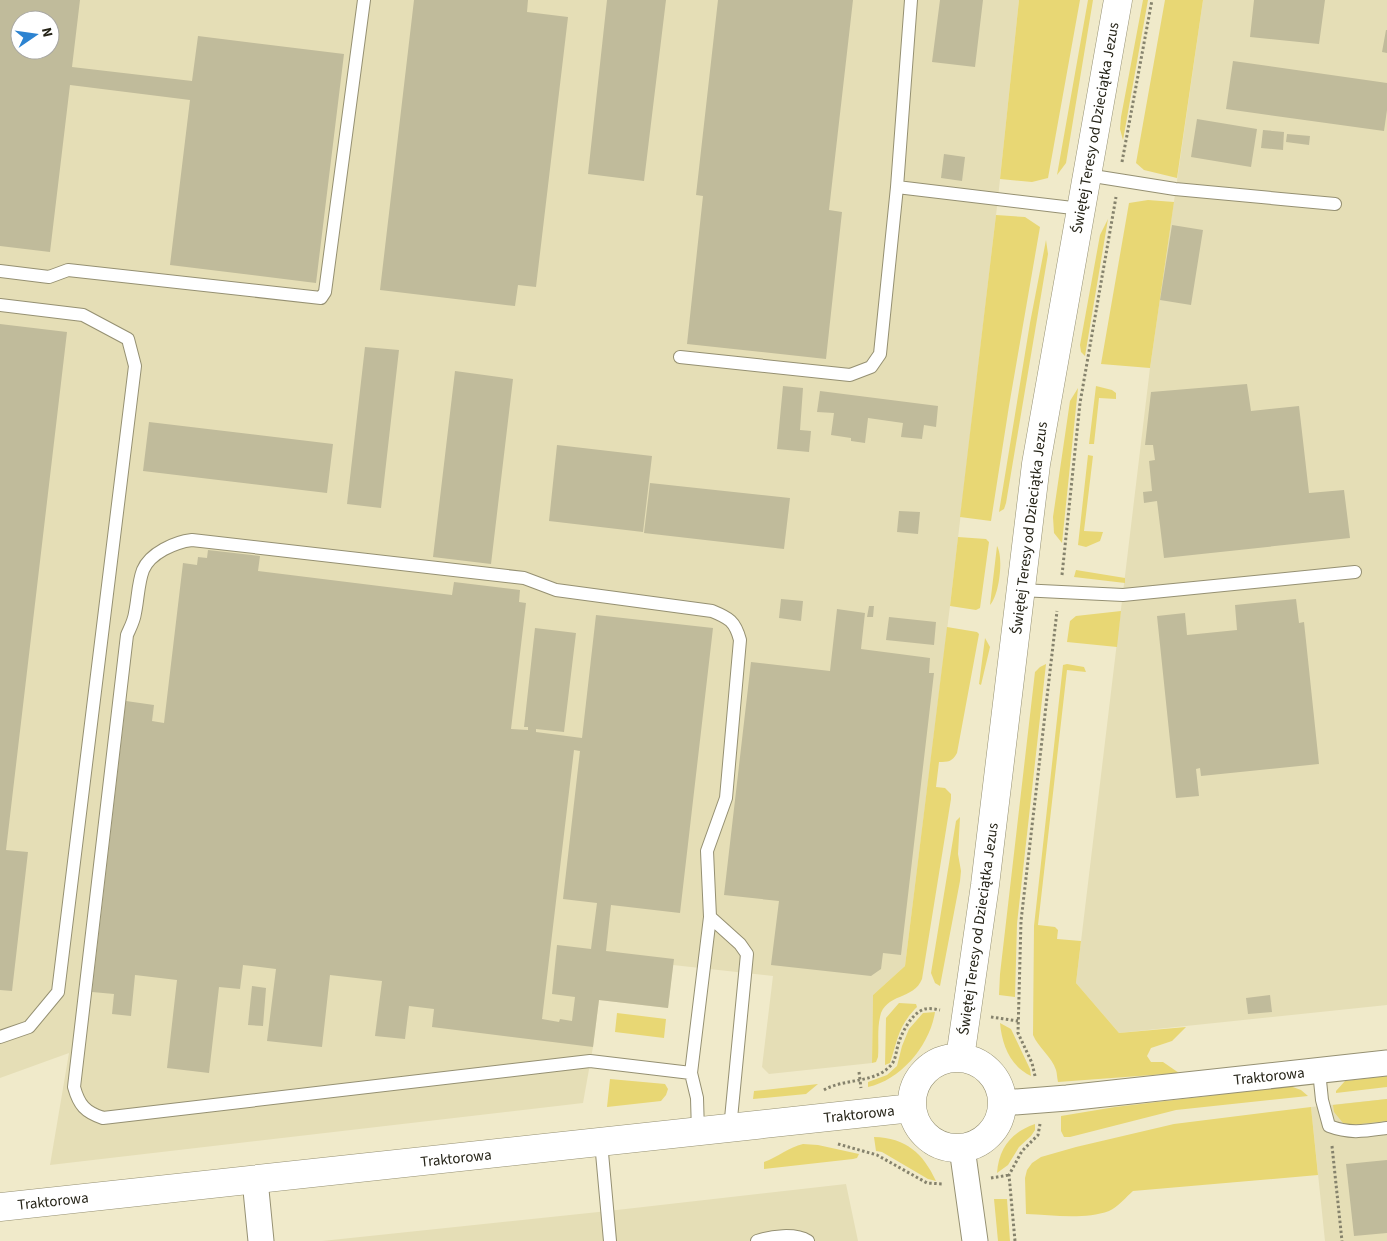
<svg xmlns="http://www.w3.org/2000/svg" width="1387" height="1241" viewBox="0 0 1387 1241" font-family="'Source Sans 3',sans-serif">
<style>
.built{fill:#e5deb6;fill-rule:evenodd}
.green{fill:#e8d774}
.building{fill:#c0bb9b;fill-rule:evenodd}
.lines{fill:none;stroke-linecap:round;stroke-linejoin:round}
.lane-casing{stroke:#959072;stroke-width:14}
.street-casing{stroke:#959072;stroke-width:27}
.secondary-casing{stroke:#959072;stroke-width:29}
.path{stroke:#85826c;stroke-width:3;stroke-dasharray:2.5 2.5;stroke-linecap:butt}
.lane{stroke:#fff;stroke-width:12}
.street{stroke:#fff;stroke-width:25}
.secondary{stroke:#fff;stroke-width:28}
.labels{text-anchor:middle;stroke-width:5;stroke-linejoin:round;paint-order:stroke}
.street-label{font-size:15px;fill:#252317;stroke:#fff}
</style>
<rect width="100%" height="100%" fill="#f0eaca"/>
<!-- built -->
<path class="built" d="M 0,0 L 1019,0 L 998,198 L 950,606 L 905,966 L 873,995 L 872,1063 L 769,1074 L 762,1067 L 773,976 L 673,965 L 668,1008 L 599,1000 L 593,1047 L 583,1103 L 50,1165 L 69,1053 L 0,1078 ZM 20,20 L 50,20 L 50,50 L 20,50 Z
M 1203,0 L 1387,0 L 1387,1005 L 1119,1033 L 1076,983 L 1150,368 Z
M 1387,1099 L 1387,1241 L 1325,1241 L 1311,1107 Z
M 846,1184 L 858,1241 L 322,1241 L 608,1211 Z"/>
<!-- green -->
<path class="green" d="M 1019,0 L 1080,0 L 1048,178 L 1032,182 L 1000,179 Z
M 1088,0 L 1093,0 L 1066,163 L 1057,175 Z
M 1143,0 L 1148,0 L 1123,140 L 1120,129 L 1121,117 Z
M 1165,0 L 1203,0 L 1177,178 L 1144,170 L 1136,163 Z
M 1148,200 L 1174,202 L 1150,368 L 1101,364 L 1129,203 Z
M 996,215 L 1025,217 L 1040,227 L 1009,406 L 991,521 L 960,517 Z
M 1108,219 L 1085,356 L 1081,352 L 1080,345 L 1100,235 Z
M 1046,240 L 1048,254 L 1006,503 L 1004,509 L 999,512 L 1030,323 Z
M 1096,386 L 1112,390 L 1116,393 L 1116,399 L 1099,398 L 1094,444 L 1089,444 Z
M 1078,388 L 1062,543 L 1054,533 L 1053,517 L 1070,401 Z
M 1088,455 L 1093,456 L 1084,531 L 1103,532 L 1100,541 L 1086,547 L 1078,545 Z
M 958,537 L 986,539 L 989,542 L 980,608 L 976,610 L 950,606 Z
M 997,546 C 1004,558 999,596 990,605 Z
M 1076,570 L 1125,578 L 1125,583 L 1074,577 Z
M 1121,611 L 1117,647 L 1067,642 L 1070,621 L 1076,616 Z
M 947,627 L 977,632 L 979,634 L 957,753 C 952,762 948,762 939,762 L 936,787 L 945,788 L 951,794 L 951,799 L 922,979 C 914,1000 885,993 880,1017 C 877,1029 879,1045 878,1057 L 876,1062 L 872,1063 L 873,995 L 905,966 Z
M 985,638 L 990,647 L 981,685 L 979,684 Z
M 1046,664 L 1017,924 L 1015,997 L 999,995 L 1000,974 L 1035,672 L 1040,667 Z
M 1067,664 L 1084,667 L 1086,672 L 1067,670 L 1038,925 L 1055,927 L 1058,930 L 1057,939 L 1081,941 L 1076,983 L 1119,1033 L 1186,1027 L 1172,1041 L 1151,1048 L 1147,1056 L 1151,1062 L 1163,1062 L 1179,1073 L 1058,1082 C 1057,1078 1057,1073 1056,1070 C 1052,1057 1038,1047 1033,1035 L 1034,926 L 1063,665 Z
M 960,817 L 958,854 L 961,871 L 960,881 L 940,986 L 935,983 L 931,973 L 956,821 Z
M 899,1003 L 916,1004 L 917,1007 C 898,1026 898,1039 890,1063 L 885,1065 L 886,1018 Z
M 935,1012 C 930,1045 901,1080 868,1087 L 868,1082 L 887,1075 L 897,1066 L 902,1046 L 909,1029 L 923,1013 Z
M 617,1013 L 666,1019 L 664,1038 L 615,1032 Z
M 1000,1023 L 1011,1029 L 1030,1069 L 1031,1076 C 1010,1066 1002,1045 1000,1023 Z
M 1387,1076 L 1387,1087 L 1336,1093 L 1336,1091 L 1345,1081 Z
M 610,1079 L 665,1084 L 668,1089 L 666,1095 L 661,1101 L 607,1107 Z
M 818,1084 L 806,1094 L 753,1099 L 754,1091 Z
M 1290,1086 L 1301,1090 L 1308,1096 L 1176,1110 L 1070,1137 L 1064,1137 L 1061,1131 L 1061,1116 L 1115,1107 Z
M 1387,1099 L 1387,1121 L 1352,1125 L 1343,1123 L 1334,1112 L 1333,1105 Z
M 1311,1107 L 1318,1175 L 1133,1191 C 1126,1197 1118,1207 1109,1211 C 1084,1220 1052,1215 1026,1214 L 1025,1178 L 1027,1170 L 1032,1163 L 1041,1157 L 1076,1147 L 1174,1124 Z
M 1035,1124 L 1035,1130 L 1031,1136 L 1019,1147 L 1008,1165 L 997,1173 C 999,1147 1012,1132 1035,1124 Z
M 874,1137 C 906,1138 923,1153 936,1181 L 928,1179 L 882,1152 L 876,1151 Z
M 803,1144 L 818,1145 L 859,1154 L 857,1158 L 853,1159 L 764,1169 L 764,1162 C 778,1157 789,1147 803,1144 Z
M 994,1199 L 1007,1199 L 1010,1241 L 998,1241 Z"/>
<!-- building -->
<path class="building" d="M 0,0 L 80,0 L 72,67 L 192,81 L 198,36 L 344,54 L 316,283 L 170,265 L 190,100 L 70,85 L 50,252 L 0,246 ZM 20,20 L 50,20 L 50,50 L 20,50 Z
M 414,0 L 528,0 L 527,12 L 568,17 L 536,287 L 518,285 L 515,306 L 380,290 Z
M 607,0 L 666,0 L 644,181 L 588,174 Z
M 718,0 L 853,0 L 829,210 L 842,212 L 826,359 L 687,344 L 703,196 L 696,195 Z
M 940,0 L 983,0 L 975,67 L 932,62 Z
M 1254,0 L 1325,0 L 1319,44 L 1250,37 Z
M 1386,30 L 1387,30 L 1387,53 L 1382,52 Z
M 1233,61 L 1387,83 L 1387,110 L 1384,131 L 1226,109 Z
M 1197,119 L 1257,129 L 1251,167 L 1191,157 Z
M 1263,130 L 1284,132 L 1283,150 L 1261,148 Z
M 1287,134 L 1310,136 L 1309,145 L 1286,142 Z
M 944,154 L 965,157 L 962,181 L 941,178 Z
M 1172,225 L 1203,230 L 1191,305 L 1160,300 Z
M 0,324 L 67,332 L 6,850 L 28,852 L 12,991 L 0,990 Z
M 365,347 L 399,350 L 381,508 L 347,504 Z
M 455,371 L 513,379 L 491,564 L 433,557 Z
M 1247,384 L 1251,411 L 1299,406 L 1309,493 L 1344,490 L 1350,538 L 1164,558 L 1157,501 L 1144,503 L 1143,492 L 1152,491 L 1149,461 L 1155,460 L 1153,445 L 1145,445 L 1151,392 Z
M 783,386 L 803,388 L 800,430 L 811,431 L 809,452 L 777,449 Z
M 820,391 L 938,406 L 936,427 L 924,425 L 922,439 L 901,437 L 903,423 L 868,418 L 865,443 L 851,441 L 851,438 L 831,435 L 834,413 L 817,412 Z
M 149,422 L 333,444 L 327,493 L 143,471 Z
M 557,445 L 652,456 L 643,532 L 549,521 Z
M 650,483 L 790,498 L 784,549 L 644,533 Z
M 899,511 L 920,512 L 918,534 L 897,532 Z
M 208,550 L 260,556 L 258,571 L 452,595 L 454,582 L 520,590 L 519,602 L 526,603 L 511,729 L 528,730 L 528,727 L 524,727 L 535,628 L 576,633 L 564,732 L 536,729 L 536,732 L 582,738 L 596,615 L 713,628 L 680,913 L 611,905 L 606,951 L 674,959 L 668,1008 L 599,1000 L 593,1047 L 432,1027 L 434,1009 L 409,1006 L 405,1039 L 375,1036 L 382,981 L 330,975 L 322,1047 L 267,1041 L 276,969 L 243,965 L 240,989 L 219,987 L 209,1073 L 167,1068 L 177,980 L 135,975 L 131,1016 L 112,1014 L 114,994 L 92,992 L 126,701 L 154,705 L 152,721 L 164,723 L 183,563 L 197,565 L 198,557 L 207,558 ZM 574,750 L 580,751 L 563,899 L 597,903 L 591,949 L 557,945 L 552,994 L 575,997 L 572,1021 L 560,1019 L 559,1022 L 542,1019 Z
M 781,599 L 803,601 L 801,621 L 779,618 Z
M 1296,599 L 1299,623 L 1304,622 L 1319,764 L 1201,776 L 1200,768 L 1196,769 L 1199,796 L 1176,798 L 1157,616 L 1185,613 L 1187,635 L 1237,630 L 1235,605 Z
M 869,606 L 874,606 L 873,617 L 867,617 Z
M 837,609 L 865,613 L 861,649 L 930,658 L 929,673 L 934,673 L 901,955 L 883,953 L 881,969 L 871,976 L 771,965 L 779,901 L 724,895 L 751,662 L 830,671 Z
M 889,617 L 936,622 L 934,645 L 886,640 Z
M 252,986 L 266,988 L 263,1026 L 248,1025 Z
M 1270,995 L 1272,1012 L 1248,1014 L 1246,998 Z
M 1387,1160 L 1387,1233 L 1354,1236 L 1346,1164 Z"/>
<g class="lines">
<defs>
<path id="lane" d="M 1087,175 L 1175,189 L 1335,204
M 897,187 L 1081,209
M 0,271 L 49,277 L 68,270 L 321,298 L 325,292 L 364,0
M 0,305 L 83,315 L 128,339 L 135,366 L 58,992 L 29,1027 L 0,1037
M 680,357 L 850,375 L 871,367 L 880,354 L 897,187 L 911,0
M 1020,590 L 1123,595 L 1355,572
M 710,917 L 740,944 L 747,954 L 730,1129
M 1319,1071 L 1322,1100 L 1329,1126 C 1350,1134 1365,1131 1387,1128
M 691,1073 L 710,917 L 707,851 L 726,798 L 740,640 C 735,621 729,618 712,611 L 556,590 L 524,578 L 192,540 C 175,542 150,553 143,570 C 138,583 138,599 135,613 C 134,621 130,628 127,635 L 74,1087 C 79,1105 85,1112 103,1118 L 590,1061 L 691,1073 L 697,1098 L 698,1132
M 601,1142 L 610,1241
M 757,1241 C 771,1236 795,1233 808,1241"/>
<path id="street" d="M 1002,1103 L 1067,1098 L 1387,1063
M 962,1148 L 975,1241
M 255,1180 L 261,1241"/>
<path id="secondary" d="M912 1103a45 45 0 1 1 90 0a45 45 0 1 1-90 0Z
M 960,1058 L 985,885 L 1036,464 L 1118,0
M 0,1207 L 912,1108"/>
</defs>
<!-- lane casing -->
<use href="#lane" class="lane-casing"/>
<!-- street casing -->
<use href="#street" class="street-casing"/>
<!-- secondary casing -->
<use href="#secondary" class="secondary-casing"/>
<!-- path -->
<path class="path" d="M 1122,162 L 1152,0
M 1062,575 L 1080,403 L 1116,197
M 991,1017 L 1018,1021
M 859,1072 L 861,1088
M 1035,1076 L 1032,1063 L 1018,1033 L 1021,921 L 1057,611
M 824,1090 C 844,1078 876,1084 892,1064 C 896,1058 896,1052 898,1045 C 901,1034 912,1012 925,1009 C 930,1008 935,1009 940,1010
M 838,1144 L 877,1155 L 927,1183 L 943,1184
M 1332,1146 L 1342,1241
M 991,1178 L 1009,1175
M 1015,1241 L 1009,1175 L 1022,1151 L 1038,1135 L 1040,1124"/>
<!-- lane -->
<use href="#lane" class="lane"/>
<!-- street -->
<use href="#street" class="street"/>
<!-- secondary -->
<use href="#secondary" class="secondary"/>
</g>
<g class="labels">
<!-- street labels -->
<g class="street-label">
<text transform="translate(1095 128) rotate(-80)" y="5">Świętej Teresy od Dzieciątka Jezus</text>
<text transform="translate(1029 528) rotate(-83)" y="5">Świętej Teresy od Dzieciątka Jezus</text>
<text transform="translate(978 929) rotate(-82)" y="5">Świętej Teresy od Dzieciątka Jezus</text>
<text transform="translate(1269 1076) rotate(-6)" y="5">Traktorowa</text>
<text transform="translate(859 1114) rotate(-6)" y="5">Traktorowa</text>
<text transform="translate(456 1158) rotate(-6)" y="5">Traktorowa</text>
<text transform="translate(53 1201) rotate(-6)" y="5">Traktorowa</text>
</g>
</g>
<!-- north arrow -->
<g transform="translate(35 35) rotate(77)"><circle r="24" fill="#ffffff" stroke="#a8a7a2"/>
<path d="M0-4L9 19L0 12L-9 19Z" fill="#2c83d1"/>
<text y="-8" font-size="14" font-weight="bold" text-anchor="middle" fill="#252317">N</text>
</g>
</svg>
